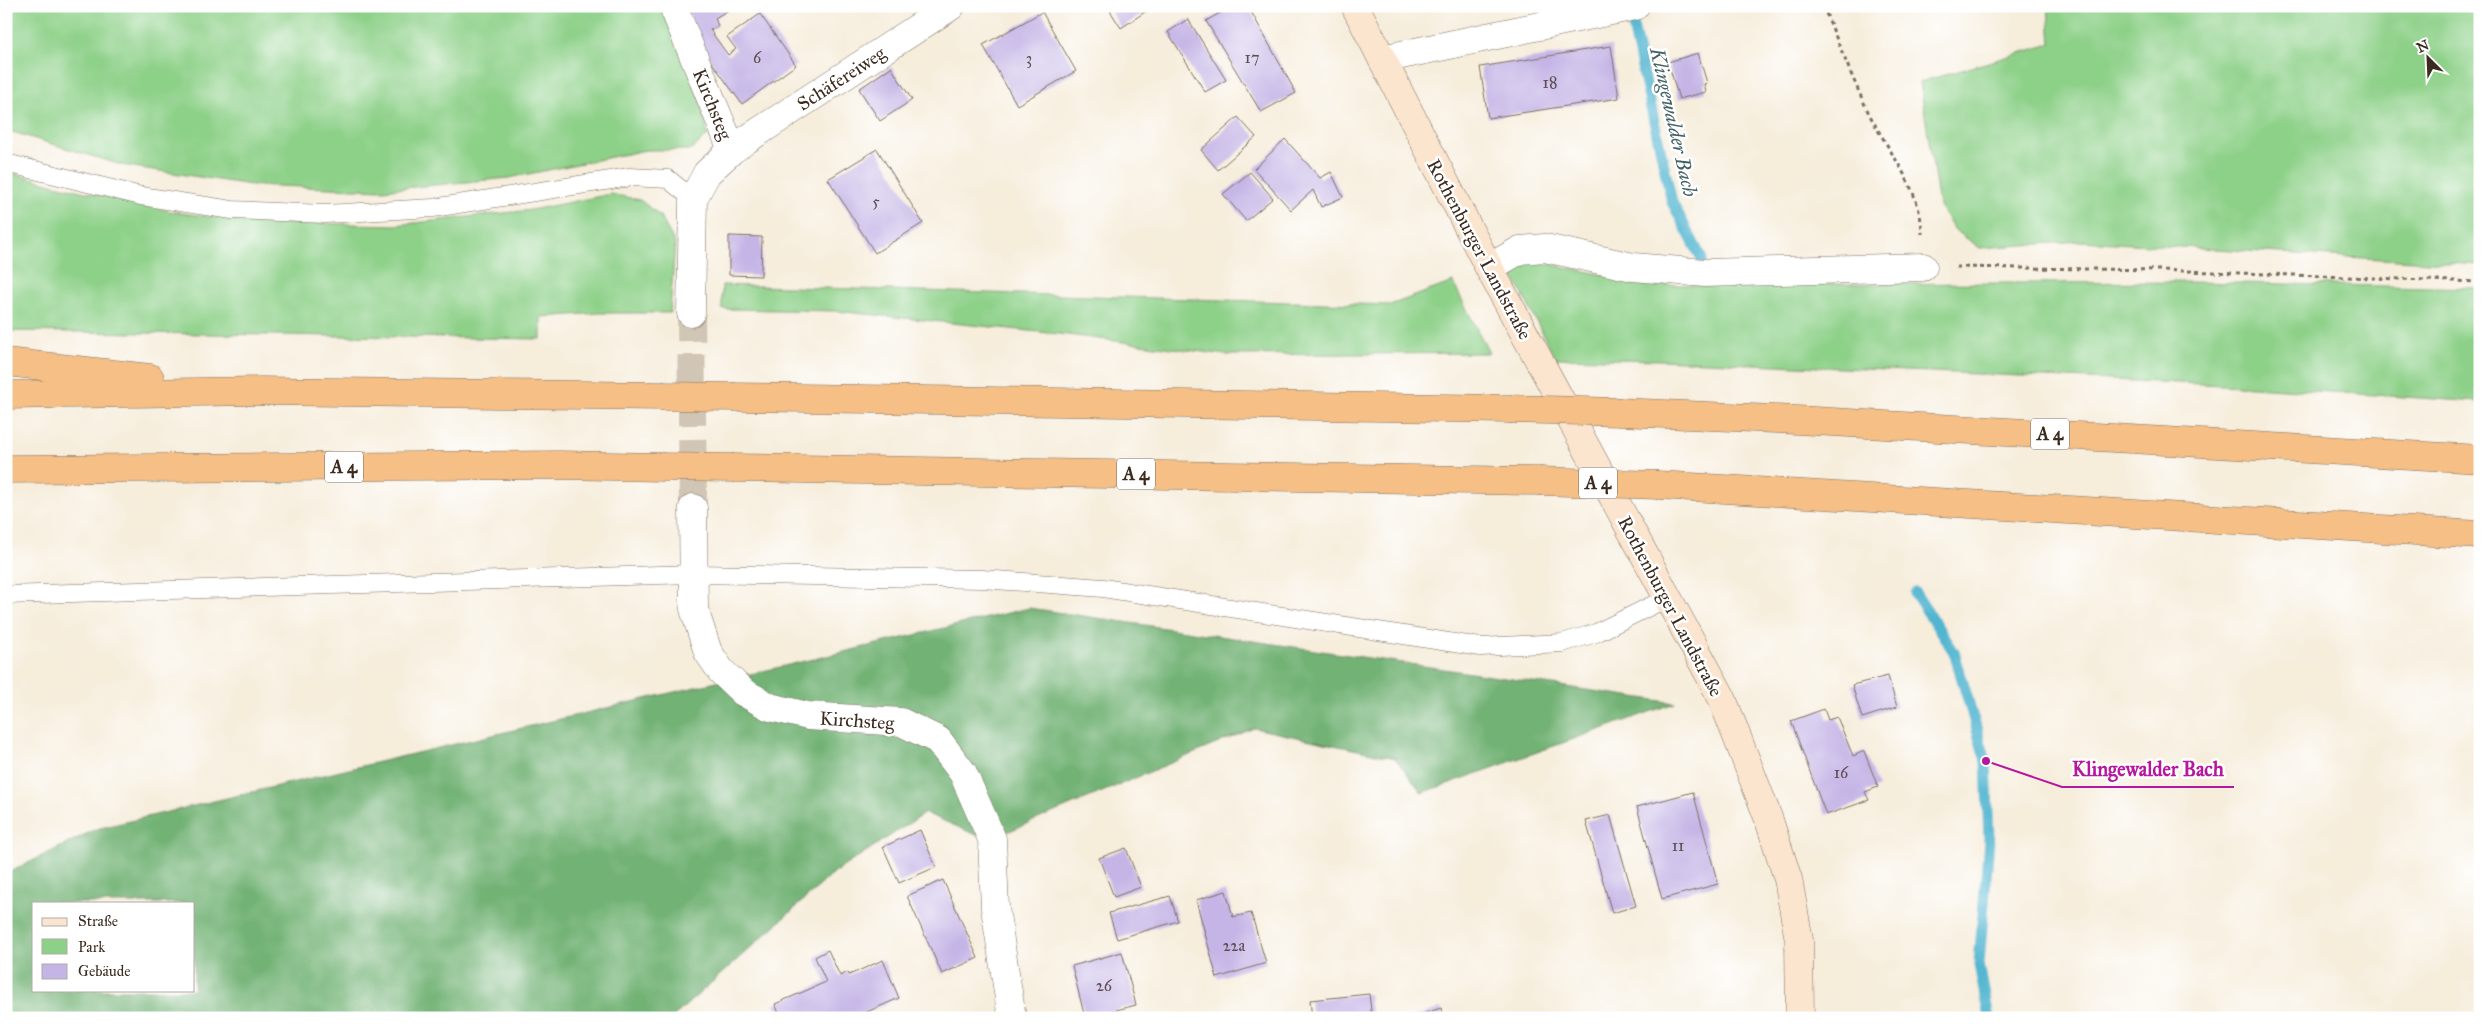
<svg xmlns="http://www.w3.org/2000/svg" width="2486" height="1024" viewBox="0 0 2486 1024" font-family="'IM FELL Great Primer',serif">
<style>
.green{fill:#8dd088;stroke:#647d53}
.forest{fill:#72b274;stroke:#566e49;fill-rule:evenodd}
.lines{fill:none;stroke-linecap:round;stroke-linejoin:round}
.stream{stroke:#51b5d0;stroke-width:11}
.building{fill:#c5b5e6}
.street-tunnel{stroke:#d1c6b5;stroke-width:28;stroke-dasharray:28 14;stroke-linecap:butt}
.lane-casing{stroke:#7c6e60;stroke-width:19}
.street-casing{stroke:#7c6e60;stroke-width:29}
.secondary-casing{stroke:#7c6e60;stroke-width:29}
.highway-casing{stroke:#7c6e60;stroke-width:29}
.path{stroke:#7c6e60;stroke-width:3;stroke-dasharray:4 4;stroke-linecap:butt}
.lane{stroke:#fff;stroke-width:18}
.street{stroke:#fff;stroke-width:28}
.secondary{stroke:#fbe5cf;stroke-width:28}
.highway{stroke:#f5bf86;stroke-width:28}
.highway-bridge-casing{stroke:#7c6e60;stroke-width:29;stroke-linecap:butt}
.highway-bridge{stroke:#f5bf86;stroke-width:28}
.labels{text-anchor:middle;stroke-width:5;stroke-linejoin:round;paint-order:stroke}
.number-label{font-size:16px;fill:#5e4d50}
.shield{fill:#fff;stroke:#766a62;stroke-width:1}
.shield-label{font-size:18px;font-weight:bold;fill:#3b2a1e}
.street-label{font-size:19px;fill:#3b2a1e;stroke:#fff}
.water-label{font-size:20px;font-style:italic;fill:#446265;stroke:#fff}
.leader{fill:none;stroke:#b5179e;stroke-width:2}
.callout-dot{fill:#b5179e;stroke:#fff;stroke-width:2}
.callout-label{font-size:20px;text-anchor:middle;font-weight:bold;fill:#b5179e;stroke:#fff;stroke-width:5;stroke-linejoin:round;paint-order:stroke}
</style>
<rect width="100%" height="100%" fill="#fff"/>
<filter id="ink" filterUnits="userSpaceOnUse"><feTurbulence type="fractalNoise" baseFrequency=".02" numOctaves="2"/><feDisplacementMap in="SourceGraphic" scale="10" xChannelSelector="R" yChannelSelector="G"/><feConvolveMatrix kernelMatrix="1 2 1 2 8 2 1 2 1" color-interpolation-filters="sRGB"/></filter>
<filter id="wash" filterUnits="userSpaceOnUse"><feTurbulence type="fractalNoise" baseFrequency=".0096" numOctaves="4" result="noise"/><feDisplacementMap in="SourceGraphic" scale="20" xChannelSelector="R" yChannelSelector="G"/><feGaussianBlur stdDeviation="1.12" result="paint"/><feColorMatrix in="noise" values="0 0 0 0 0 0 0 0 0 0 0 0 0 0 0 0 0 1.4 0 .05"/><feComposite in="paint" operator="in"/></filter>
<g filter="url(#wash)">
<rect width="100%" height="100%" fill="#f6eddb"/>
<!-- green -->
<path class="green" d="M 6,6 L 673,6 L 681,24 L 708,135 L 691,150 L 646,150 L 509,178 L 382,190 L 251,185 L 121,165 L 6,130 Z
M 2048,6 L 2480,6 L 2480,265 L 2081,241 L 1980,248 L 1955,230 L 1939,206 L 1920,82 L 2051,44 Z
M 6,171 L 55,185 L 174,212 L 249,222 L 396,225 L 531,210 L 611,194 L 640,200 L 660,216 L 675,243 L 670,313 L 600,313 L 541,317 L 541,339 L 6,331 Z
M 1529,260 L 1656,285 L 2190,282 L 2480,288 L 2480,402 L 2223,385 L 1661,360 L 1555,358 L 1512,274 Z
M 1453,282 L 1489,353 L 1227,355 L 1068,335 L 836,311 L 722,309 L 722,285 L 1390,305 Z"/>
<!-- forest -->
<path class="forest" d="M 1029,608 L 1675,703 L 1422,793 L 1395,758 L 1254,728 L 988,840 L 925,813 L 835,872 L 672,1018 L 6,1018 L 6,874 L 96,829 ZM 34,903 L 194,903 L 194,990 L 34,990 Z"/>
<g class="lines">
<!-- stream -->
<path class="stream" d="M 1631,17 L 1672,202 L 1702,259
M 1915,593 L 1954,652 L 1986,761 L 1989,840 L 1979,964 L 1989,1018"/>
</g>
<g id="blocks">
<!-- building -->
<path class="building" d="M 685,6 L 735,6 L 715,18 L 718,26 L 710,30 L 728,55 L 736,49 L 727,37 L 760,14 L 796,65 L 742,104 L 705,53 Z
M 1107,6 L 1150,6 L 1151,8 L 1121,28 Z
M 1232,6 L 1248,6 L 1296,93 L 1261,112 L 1206,21 Z
M 1042,12 L 1076,71 L 1017,105 L 983,45 Z
M 1188,19 L 1226,80 L 1205,92 L 1168,32 Z
M 1611,46 L 1619,98 L 1488,118 L 1480,67 Z
M 1698,53 L 1707,83 L 1704,84 L 1706,92 L 1679,99 L 1668,62 Z
M 891,67 L 912,100 L 880,121 L 859,89 Z
M 1238,117 L 1256,137 L 1218,170 L 1201,150 Z
M 1285,139 L 1320,178 L 1331,172 L 1343,197 L 1321,207 L 1313,190 L 1291,210 L 1254,169 Z
M 877,149 L 923,223 L 875,253 L 828,179 Z
M 1250,172 L 1273,198 L 1246,221 L 1223,194 Z
M 729,236 L 762,237 L 761,276 L 729,275 Z
M 1888,676 L 1897,707 L 1862,718 L 1852,685 Z
M 1824,709 L 1828,720 L 1837,717 L 1853,756 L 1864,751 L 1878,787 L 1865,792 L 1869,800 L 1826,815 L 1791,721 Z
M 1693,792 L 1718,884 L 1662,899 L 1637,807 Z
M 1610,815 L 1636,906 L 1612,913 L 1586,821 Z
M 920,830 L 936,867 L 899,883 L 883,847 Z
M 1126,848 L 1141,887 L 1114,897 L 1099,858 Z
M 943,880 L 978,958 L 942,974 L 907,896 Z
M 1226,891 L 1233,917 L 1251,913 L 1266,963 L 1217,978 L 1196,900 Z
M 1170,896 L 1178,921 L 1117,939 L 1109,913 Z
M 828,950 L 840,976 L 848,972 L 849,975 L 883,960 L 899,998 L 853,1018 L 847,1015 L 842,1018 L 781,1018 L 775,1004 L 826,982 L 815,957 Z
M 1122,952 L 1136,1005 L 1085,1018 L 1072,966 Z
M 1369,994 L 1372,1018 L 1312,1018 L 1310,1000 Z
M 1441,1008 L 1444,1018 L 1413,1018 L 1413,1017 Z"/>
</g>
</g>
<g filter="url(#ink)">
<use href="#blocks" fill-opacity="0" stroke="#7c6e60" stroke-width="1"/>
<g class="lines">
<!-- street-tunnel -->
<path class="street-tunnel" d="M 691,313 L 693,508"/>
<defs>
<path id="lane" d="M 6,163 L 141,196 L 232,210 L 325,214 L 433,208 L 630,177 L 668,179 L 693,199
M 6,595 L 693,574 L 982,579 L 1103,588 L 1480,647 L 1562,643 L 1596,633 L 1667,598"/>
<path id="street" d="M 673,6 L 732,150
M 1382,59 L 1635,6
M 1489,268 L 1520,250 L 1545,248 L 1633,267 L 1705,273 L 1923,267
M 691,313 L 693,199 L 707,173 L 732,150 L 746,140 L 951,6
M 693,508 L 694,609 L 708,652 L 721,671 L 743,692 L 770,707 L 808,716 L 901,722 L 938,740 L 963,773 L 992,839 L 995,908 L 1012,1018"/>
<path id="secondary" d="M 1355,6 L 1489,268 L 1722,698 L 1769,820 L 1788,879 L 1799,940 L 1800,1018"/>
<path id="highway" d="M 6,362 L 150,378
M 6,395 L 260,391 L 662,396
M 735,397 L 1509,409
M 1620,412 L 1797,420 L 2480,459
M 734,468 L 1539,481
M 6,469 L 559,465 L 661,467
M 1658,485 L 2480,535"/>
</defs>
<!-- lane casing -->
<use href="#lane" class="lane-casing"/>
<!-- street casing -->
<use href="#street" class="street-casing"/>
<!-- secondary casing -->
<use href="#secondary" class="secondary-casing"/>
<!-- highway casing -->
<use href="#highway" class="highway-casing"/>
<!-- path -->
<path class="path" d="M 1823,6 C 1837,39 1850,73 1865,105 C 1883,146 1922,187 1922,234
M 1956,267 L 2159,270 L 2480,282"/>
<!-- lane -->
<use href="#lane" class="lane"/>
<!-- street -->
<use href="#street" class="street"/>
<!-- secondary -->
<use href="#secondary" class="secondary"/>
<!-- highway -->
<use href="#highway" class="highway"/>
<defs>
<path id="highway-bridge" d="M 662,396 L 735,397
M 1509,409 L 1620,412
M 661,467 L 734,468
M 1539,481 L 1658,485"/>
</defs>
<!-- highway-bridge casing -->
<use href="#highway-bridge" class="highway-bridge-casing"/>
<!-- highway-bridge -->
<use href="#highway-bridge" class="highway-bridge"/>
</g>
</g>
<g class="labels">
<!-- number labels -->
<g class="number-label">
<text x="757" y="63">6</text>
<text x="1252" y="63">17</text>
<text x="1029" y="64">3</text>
<text x="1550" y="88">18</text>
<text x="876" y="207">5</text>
<text x="1841" y="778">16</text>
<text x="1678" y="851">11</text>
<text x="1234" y="951">22a</text>
<text x="1104" y="991">26</text>
</g>
<!-- shield labels -->
<g class="shield">
<rect x="2031" y="418.5" width="38" height="31" rx="4"/>
<rect x="325" y="451.5" width="38" height="31" rx="4"/>
<rect x="1117" y="458.5" width="38" height="31" rx="4"/>
<rect x="1579" y="467.5" width="38" height="31" rx="4"/>
</g>
<g class="shield-label">
<text x="2050" y="440">A 4</text>
<text x="344" y="473">A 4</text>
<text x="1136" y="480">A 4</text>
<text x="1598" y="489">A 4</text>
</g>
<!-- street labels -->
<g class="street-label">
<text transform="translate(841 78) rotate(-33)" y="7">Schäfereiweg</text>
<text transform="translate(713 104) rotate(68)" y="7">Kirchsteg</text>
<text transform="translate(1480 249) rotate(62)" y="7">Rothenburger Landstraße</text>
<text transform="translate(1671 606) rotate(62)" y="7">Rothenburger Landstraße</text>
<text transform="translate(857 720) rotate(4)" y="7">Kirchsteg</text>
</g>
<!-- water labels -->
<g class="water-label">
<text transform="translate(1674 122) rotate(77)" y="7">Klingewalder Bach</text>
</g>
</g>
<!-- callouts -->
<path class="leader" d="M1986 761L2062 787H2234"/>
<circle class="callout-dot" cx="1986" cy="761" r="5"/>
<g class="callout-label">
<text x="2148" y="776">Klingewalder Bach</text>
</g>
<!-- margin -->
<rect width="2486" height="1024" fill="none" stroke="#fff" stroke-width="25"/>
<!-- legend -->
<rect x="32" y="902" width="162" height="90" fill="#ffffff" stroke="#b1aaa5"/>
<rect x="42" y="918" width="25" height="8" fill="#fbe5cf" stroke="#b1aaa5"/>
<text x="78" y="926" font-size="15" fill="#3b2a1e">Straße</text>
<rect x="42" y="939" width="25" height="15" fill="#8dd088" stroke="#b1aaa5"/>
<text x="78" y="952" font-size="15" fill="#3b2a1e">Park</text>
<rect x="42" y="964" width="25" height="15" fill="#c5b5e6" stroke="#b1aaa5"/>
<text x="78" y="976" font-size="15" fill="#3b2a1e">Gebäude</text>
<!-- north arrow -->
<g transform="translate(2428 58) rotate(336)" stroke="#ffffff" stroke-width="4" paint-order="stroke">
<path d="M0-4L9 19L0 12L-9 19Z" fill="#3b2a1e"/>
<text y="-8" font-size="14" font-weight="bold" text-anchor="middle" fill="#3b2a1e">N</text>
</g>
</svg>
